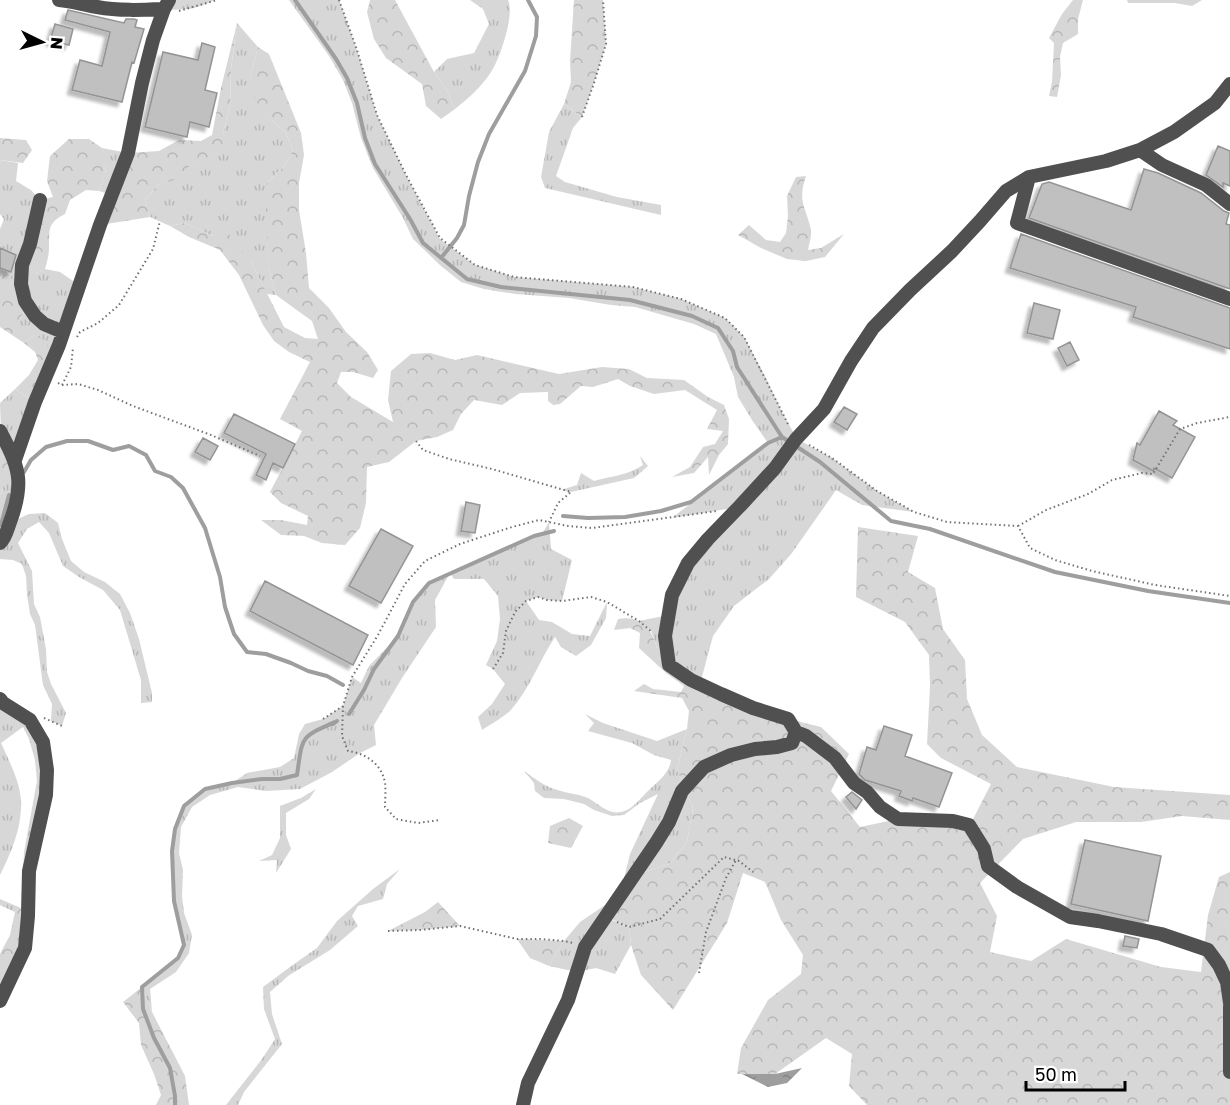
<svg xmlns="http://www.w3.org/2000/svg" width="1230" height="1105" viewBox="0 0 1230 1105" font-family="'Golos Text',sans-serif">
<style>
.grass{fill:url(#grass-tufts)}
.forest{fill:url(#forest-crowns)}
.water{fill:url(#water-ripples)}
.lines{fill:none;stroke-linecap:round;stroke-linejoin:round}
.stream{stroke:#9e9e9e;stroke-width:4}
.building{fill:#c0c0c0;stroke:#949494;stroke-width:1.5;filter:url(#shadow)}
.path{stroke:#727272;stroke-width:2;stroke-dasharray:1.5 3;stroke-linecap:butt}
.minor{stroke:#505050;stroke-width:14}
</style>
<defs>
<pattern id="grass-tufts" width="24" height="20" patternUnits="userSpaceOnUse" patternTransform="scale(1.5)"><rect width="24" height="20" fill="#d7d7d7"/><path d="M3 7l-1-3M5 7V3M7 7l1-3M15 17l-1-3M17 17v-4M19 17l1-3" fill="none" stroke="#b7b7b7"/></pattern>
<pattern id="forest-crowns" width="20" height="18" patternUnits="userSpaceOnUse" patternTransform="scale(1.5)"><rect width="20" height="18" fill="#d7d7d7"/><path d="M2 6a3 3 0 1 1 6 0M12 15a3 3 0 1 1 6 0" fill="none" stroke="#b7b7b7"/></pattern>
<pattern id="water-ripples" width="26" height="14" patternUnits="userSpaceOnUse" patternTransform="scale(1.5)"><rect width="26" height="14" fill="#9e9e9e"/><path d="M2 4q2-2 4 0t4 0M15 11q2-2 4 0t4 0" fill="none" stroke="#868686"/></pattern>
<filter id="shadow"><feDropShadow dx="-4.5" dy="4.5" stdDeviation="1.5" flood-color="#0004"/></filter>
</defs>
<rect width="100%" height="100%" fill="#fff"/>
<!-- grass -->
<path class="grass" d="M 169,0 L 214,0 C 199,9 181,11 164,9 Z
M 289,0 L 339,0 L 357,50 L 377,115 L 406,175 L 440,239 L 475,265 L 514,277 L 633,287 L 681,299 L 725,318 L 744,337 L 766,378 L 782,412 L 797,439 L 832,458 L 877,491 L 914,512 L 862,505 L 836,490 L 792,553 L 769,579 L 734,606 L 713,636 L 700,684 L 657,648 L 651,631 L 639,621 L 668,615 L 672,595 L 739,507 L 672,518 L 768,443 L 752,420 L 738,397 L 734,377 L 716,334 L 694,324 L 635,307 L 611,305 L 569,298 L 515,294 L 484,289 L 461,282 L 441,266 L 413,239 L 403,218 L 373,168 L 361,138 L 352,103 L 343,80 L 329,56 Z
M 470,0 L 508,0 C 515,14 500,59 491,72 C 482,86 469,98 455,109 L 446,89 L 434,72 L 447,59 L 474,53 L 489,24 L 483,9 Z
M 1127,0 L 1202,0 L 1192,6 L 1175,3 L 1128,3 Z
M 237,23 L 258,47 L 250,78 L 272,120 L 286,133 L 293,150 L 285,165 L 267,183 L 268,267 L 276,295 L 267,294 L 251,262 L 213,236 L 184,223 L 170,226 L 150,217 L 145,200 L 158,185 L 177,178 L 190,164 L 221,152 L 224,129 L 230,106 L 231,69 Z
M 564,104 L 582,117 L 573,128 L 556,176 L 565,182 L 617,197 L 661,205 L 661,215 L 545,188 L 541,177 L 549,132 Z
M 102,148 L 128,153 L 112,195 L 99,191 C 105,175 110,164 102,148 Z
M 0,160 L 18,163 L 16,181 L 31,190 L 40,200 L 35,274 L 45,269 L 60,272 L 79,285 L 53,359 L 34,335 L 24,343 L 18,339 L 18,321 L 24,312 L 21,266 L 14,278 L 0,273 L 0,229 L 4,219 L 0,214 Z
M 15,389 L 35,402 L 15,459 L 11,522 L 29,514 L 45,513 L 58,523 L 62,539 L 71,561 L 84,572 L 105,582 L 120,594 L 130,613 L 139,639 L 152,693 L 152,702 L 141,703 L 141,680 L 120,610 L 103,590 L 79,577 L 63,566 L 49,533 L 39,522 L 27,529 L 18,543 L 32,571 L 34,604 L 40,617 L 46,649 L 47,672 L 51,684 L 66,713 L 62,726 L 51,721 L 52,704 L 43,685 L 35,625 L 30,614 L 27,595 L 26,576 L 22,564 L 13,560 L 0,559 L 0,495 L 3,489 L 0,403 Z
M 640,456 L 648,466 L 634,478 L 571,492 L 561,490 L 577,485 L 581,473 L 594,481 C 611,476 629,475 643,465 Z
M 549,522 L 551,549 L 572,560 L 562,601 L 547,600 L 538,597 L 526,601 L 539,620 L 552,622 L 572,634 L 590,636 L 607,602 L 606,618 L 591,645 L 576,656 L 561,647 L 555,637 C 539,661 530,689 510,711 C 502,718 491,724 482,730 L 478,717 L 492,704 L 505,684 L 493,669 L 486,665 L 497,641 L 500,619 L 498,596 L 484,579 L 454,579 L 450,573 L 435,600 L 436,627 L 402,678 L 374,725 L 376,745 L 360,753 L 332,772 L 300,789 L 266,791 L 238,787 L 210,795 L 192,807 L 181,827 L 179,853 L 183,870 L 182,896 L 184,913 L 192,935 L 189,953 L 176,972 L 150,989 L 152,1012 L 142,987 L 178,958 L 184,945 L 174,901 L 172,851 L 175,829 L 184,806 L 205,789 L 232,783 L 247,773 L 280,767 L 294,758 L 299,734 L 305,724 L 323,719 L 343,706 L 352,677 L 361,683 L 369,666 L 398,636 L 413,602 L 429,583 L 512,545 L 542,534 Z
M 0,699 L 30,720 L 47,770 L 28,916 L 21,908 L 15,912 L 2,906 L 0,905 L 0,899 L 21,908 L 24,852 L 37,781 L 35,760 L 29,739 L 23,727 L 1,743 C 10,763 23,787 21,809 C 20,832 10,855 0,875 Z
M 585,714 L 603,723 L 657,741 L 687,729 L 677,770 L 693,808 L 687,842 L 669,864 L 634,875 L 605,917 L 629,927 L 631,945 L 615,974 L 596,968 L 577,972 L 549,966 L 564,941 L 580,922 L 620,895 L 630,854 L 658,794 L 640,803 L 624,815 L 612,816 L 594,810 L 584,804 L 564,799 L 544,798 L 535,791 L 534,783 L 524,771 C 535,779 547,788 561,791 C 570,794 579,794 588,798 C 598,803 608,815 621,812 C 633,810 641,797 650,789 C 659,780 669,774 671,760 L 654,755 L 632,743 L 588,731 L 594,723 Z
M 316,789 L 309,799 L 286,813 L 286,835 L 291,849 L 276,873 L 277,860 L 259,861 L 272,855 L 280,838 L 280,806 L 301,798 Z
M 400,869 L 387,884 L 383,899 L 358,906 L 352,916 L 358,926 L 330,950 L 288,976 L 270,992 L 272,1014 L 282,1044 L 244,1092 L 238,1105 L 226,1105 L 262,1059 L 275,1039 L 264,1009 L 263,987 L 294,964 L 317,948 L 337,921 L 373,889 Z"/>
<!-- forest -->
<path class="forest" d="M 370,0 L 395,0 L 434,72 L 446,89 L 455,109 L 441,119 L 426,106 L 422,84 L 386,58 L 374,39 L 367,12 Z
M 574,0 L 603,0 L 606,44 L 594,83 L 582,117 L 564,104 L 571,82 L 570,61 Z
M 1073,0 L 1083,0 L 1078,19 L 1078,34 L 1063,43 L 1060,57 L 1061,75 L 1057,97 L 1049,96 L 1052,82 L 1054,43 L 1049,38 L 1062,14 Z
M 237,23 L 231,69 L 230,106 L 224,129 L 222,152 L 191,164 L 177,179 L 158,185 L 145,200 L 150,217 L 100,225 L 128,153 L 159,151 L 179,140 L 201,141 L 212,135 L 221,88 Z
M 258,47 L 269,54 L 301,133 L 304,155 L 299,183 L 299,210 L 306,253 L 309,288 L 329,308 L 346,332 L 367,352 L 378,370 L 373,378 L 353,372 L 341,372 L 337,383 L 351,397 L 393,422 L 388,400 L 391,371 L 411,354 L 430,353 L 455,360 L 477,355 L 559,374 L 602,367 L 629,369 L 647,378 L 684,380 L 708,397 L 724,405 L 729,419 L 728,444 L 719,455 L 709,475 L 708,457 L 694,473 L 672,477 L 690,467 L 703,447 L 715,444 L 723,431 L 707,429 L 717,410 L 685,390 L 654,394 L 630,386 L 618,379 L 593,387 L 581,386 L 560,404 L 553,405 L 548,401 L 548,392 L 520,393 L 502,405 L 474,400 L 461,414 L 453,430 L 437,437 L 416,441 L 389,462 L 367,467 L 366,503 L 360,528 L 345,545 L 322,543 L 304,536 L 281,535 L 261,520 L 281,520 L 307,525 L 308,516 L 281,503 L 270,492 L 302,431 L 280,419 L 310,362 L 289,352 L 274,341 L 263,325 L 239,275 L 220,250 L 189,237 L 170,226 L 184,223 L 213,236 L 230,235 L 251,262 L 284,327 L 305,338 L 318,339 L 312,321 L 276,295 L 268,267 L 266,208 L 267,183 L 285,165 L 293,150 L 286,133 L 272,120 L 256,102 L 250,78 Z
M 0,138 L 26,140 L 32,150 L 23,163 L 0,160 Z
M 69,139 L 89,139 L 102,148 L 107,158 L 105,175 L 99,191 L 86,190 L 70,200 L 65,214 C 46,224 50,230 49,248 C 49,255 47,262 45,269 L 35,274 L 23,265 L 25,301 L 24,312 L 18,321 L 18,339 L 0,327 L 0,273 L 14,278 L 22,265 L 40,200 L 53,197 L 47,181 L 50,156 Z
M 806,176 C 797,202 806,207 811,230 C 812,236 809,244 808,250 L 821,248 L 844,234 L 825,257 L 806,261 L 787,259 L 761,248 L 738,235 L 749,225 L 766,240 L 780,242 L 786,233 L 788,216 L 787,196 L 796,177 Z
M 34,335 L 46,341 L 53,359 L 35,402 L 15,389 L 29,375 L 38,360 L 35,352 L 24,343 Z
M 0,431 L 15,460 L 0,495 Z
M 858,527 L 918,536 L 908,572 L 935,588 L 943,629 L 965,660 L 967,699 L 982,735 L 1017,767 L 1114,787 L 1230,795 L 1230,820 L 1182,816 L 1141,822 L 1076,822 L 1023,839 L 980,883 L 997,916 L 990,952 L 1031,961 L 1066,939 L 1161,967 L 1201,972 L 1208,915 L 1219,877 L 1230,872 L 1230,1105 L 867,1105 L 849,1086 L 852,1054 L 826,1038 L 775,1074 L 737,1074 L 741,1048 L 768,1000 L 801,974 L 803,955 L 781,920 L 765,882 L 743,873 L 727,923 L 673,1010 L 641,975 L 631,945 L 629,927 L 605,916 L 634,875 L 669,864 L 687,842 L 693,808 L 677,770 L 687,729 L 689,711 L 682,698 L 634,691 L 644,684 L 653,689 L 681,692 L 684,686 L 666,673 L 639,648 L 640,633 L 630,628 L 614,630 L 618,619 C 641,615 651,628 657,648 L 667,651 L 669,665 L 788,719 L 821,727 L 849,754 L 831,791 L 860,827 L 898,819 L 970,825 L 991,784 L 941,758 L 927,744 L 930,686 L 929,655 L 905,622 L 856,597 Z
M 569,818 L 583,826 L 571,848 L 548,843 L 550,826 Z
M 438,902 L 460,926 L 420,930 L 388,931 L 425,912 Z
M 21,908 L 28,916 L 25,948 L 0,1001 L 0,954 L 10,935 L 15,912 Z
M 517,939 L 564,941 L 549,966 L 530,958 Z
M 142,987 L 152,1012 L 185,1076 L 189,1105 L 156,1105 L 161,1095 L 154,1074 L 141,1045 L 139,1023 L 123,1002 Z"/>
<!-- water -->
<path class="water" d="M 802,1068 L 787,1083 L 768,1087 L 742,1074 L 775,1074 Z"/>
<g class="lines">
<!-- stream -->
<path class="stream" d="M 295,0 L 336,59 L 347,78 L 357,103 L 365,138 L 375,164 L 410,219 L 423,243 L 467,279 L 501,287 L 630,300 L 692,316 L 718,328 L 733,351 L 737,367 L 782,437 L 820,462 L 891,521 L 930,529 L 1055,572 L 1148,591 L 1230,603
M 441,258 L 457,238 L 464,225 L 469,196 L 478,162 L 489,134 L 525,71 L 536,36 L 537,17 L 528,0
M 24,472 L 31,460 L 46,447 L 67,441 L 88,441 L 113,450 L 129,446 L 146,455 L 155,471 L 171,477 L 183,488 L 205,528 L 220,577 L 225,607 L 234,634 L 247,652 L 266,654 L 291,663 L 308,671 L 327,676 L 343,685
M 563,516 L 588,518 L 625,517 L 661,511 L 691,502 L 768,443 L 782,437
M 0,525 L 2,521 L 9,495
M 349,714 L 364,690 L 374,669 L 398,636 L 413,602 L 429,583 L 534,536 L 554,531
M 175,1105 L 175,1096 L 170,1068 L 154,1038 L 143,1009 L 142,987 L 178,958 L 184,945 L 174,901 L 172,851 L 175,829 L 184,806 L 205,789 L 232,783 L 262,779 L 280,779 L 297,775 C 303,735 299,738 337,721 L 333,724"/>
</g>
<!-- building -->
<path class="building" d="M 68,10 L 124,23 L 126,19 L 134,19 L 137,20 L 135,27 L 144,29 L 134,63 L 132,62 L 122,102 L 72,90 L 80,60 L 102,66 L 110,32 L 65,20 Z
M 55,24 L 73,29 L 69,45 L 50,41 Z
M 202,43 L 215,47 L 205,90 L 217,93 L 209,127 L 190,122 L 187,137 L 145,127 L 163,52 L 198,60 Z
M 1218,146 L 1230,151 L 1230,186 L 1223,183 L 1223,187 L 1206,175 Z
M 1144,169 L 1158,173 L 1201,193 L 1224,211 L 1229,213 L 1226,224 L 1230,225 L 1230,289 L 1029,218 L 1042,184 L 1049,182 L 1131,210 Z
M 1021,234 L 1230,308 L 1230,349 L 1133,317 L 1136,307 L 1010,268 Z
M 0,248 L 16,255 L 11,272 L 0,268 Z
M 1034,303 L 1060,310 L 1053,339 L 1027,333 Z
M 1070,342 L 1079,360 L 1067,366 L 1058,348 Z
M 844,407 L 857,414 L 847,430 L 834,422 Z
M 1159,411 L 1177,421 L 1173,425 L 1195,437 L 1172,478 L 1154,468 L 1153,471 L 1133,460 L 1137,443 L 1140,445 Z
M 234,414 L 295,444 L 283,468 L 273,463 L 266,480 L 256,475 L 266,454 L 224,433 Z
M 203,438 L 218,446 L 210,460 L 195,452 Z
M 466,502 L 480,505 L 475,533 L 461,531 Z
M 381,529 L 413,546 L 381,603 L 349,586 Z
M 265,581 L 368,635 L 353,665 L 250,611 Z
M 884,726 L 912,735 L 905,756 L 952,773 L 939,807 L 913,798 L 912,801 L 899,796 L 901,791 L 865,780 L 859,774 L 867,747 L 876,750 Z
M 852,792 L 862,800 L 856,809 L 846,797 Z
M 1085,840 L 1161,856 L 1148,921 L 1071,904 Z
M 1125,936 L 1139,939 L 1137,948 L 1123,946 Z"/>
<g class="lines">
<!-- path -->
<path class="path" d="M 339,0 L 357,50 L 377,115 L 406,175 L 440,238 L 475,265 L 514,277 L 633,287 L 681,299 L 725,318 L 744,337 L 789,426
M 179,11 L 217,0
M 582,117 L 594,83 L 606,44 L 603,0
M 77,337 L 80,332 L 98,323 L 119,305 L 153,249 L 160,221
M 58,383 L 62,385 L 78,384 L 98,390 L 133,406 L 211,435 L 260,456
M 62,385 L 71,367 L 73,348
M 416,441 L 423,450 L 449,459 L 492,469 L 571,492 L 558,503 L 549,522
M 809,445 L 832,458 L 877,491 L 914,512 L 947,522 L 1018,526 L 1030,548 L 1055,560 L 1092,571 L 1155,585 L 1230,596
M 1018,526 L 1046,510 L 1088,494 L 1112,480 L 1142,473 L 1153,474 L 1180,429 L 1197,423 L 1230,417
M 493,669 L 503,653 L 506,631 L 515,612 L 526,601 L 538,597 L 547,600 L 562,601 L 591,597 L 607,602 L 639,621 L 652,632
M 343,706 L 342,736 L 348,751 C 365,753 382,764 385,783 C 386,791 385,800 385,807 L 396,819 L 418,823 L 440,820
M 44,718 L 62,726
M 323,719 L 343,706 L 352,677 L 378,635 L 405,584 L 425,561 L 460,544 L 512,527 L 539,520 L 568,526 L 592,528 L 717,511
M 617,922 L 629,927 L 660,919 L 724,857 L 739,861 L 753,872
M 388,931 L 420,930 L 460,926 L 517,939 L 540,939 L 564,941 L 573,943
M 699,973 L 706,932 L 726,878 L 736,860"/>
<!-- minor -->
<path class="minor" d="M 59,0 C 72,1 84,5 97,7 C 119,11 141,10 164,9
M 1140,150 L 1162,165 L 1206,185 L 1230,204
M 1029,177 L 1017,223 L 1230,299
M 40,200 L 30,244 L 22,265 L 21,284 L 25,301 L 35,316 L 44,324 L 63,332
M 0,431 C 19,467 25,482 10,522 C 7,530 6,537 0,543
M 15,460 L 35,402 L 59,345 L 100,225 L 128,153 L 142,83 L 153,40 L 164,9 L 169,0
M 0,699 L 3,703 L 30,720 L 43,742 L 47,770 L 46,795 L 29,871 L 28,916 L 25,948 L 0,1001
M 796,732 L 806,736 L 835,758 L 854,783 L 867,792 L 880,807 L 898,819 L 953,821 L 969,825 L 984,849 L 988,866 L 1017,887 L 1070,917 L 1098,921 L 1161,934 L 1208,950 L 1219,965 L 1227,982 L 1230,1003
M 1230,1006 L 1230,1072
M 523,1105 L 528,1083 L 568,1000 L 585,947 L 656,843 L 669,822 L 682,791 L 704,767 L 731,755 L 755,749 L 777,747 L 792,743 L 796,732 L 788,719 L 753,708 L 721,694 L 691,680 L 669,665 L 665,636 L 672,595 L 688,563 L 708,539 L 740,506 L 775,468 L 796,439 L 824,409 L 851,361 L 873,328 L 910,290 L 952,251 L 980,221 L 1006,191 L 1029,177 L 1106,161 L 1140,150 L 1174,132 L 1215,103 L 1230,84"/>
</g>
<!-- north arrow -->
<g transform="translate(42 42) rotate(95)" stroke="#ffffff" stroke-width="4.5" paint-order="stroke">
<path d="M0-4.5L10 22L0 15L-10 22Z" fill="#000000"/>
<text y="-9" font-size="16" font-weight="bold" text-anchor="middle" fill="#000000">N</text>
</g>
<!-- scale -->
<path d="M1026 1081v9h99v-9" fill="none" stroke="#000000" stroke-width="3"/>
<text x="1035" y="1081" font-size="18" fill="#000000" stroke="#ffffff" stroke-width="4.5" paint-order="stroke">50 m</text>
</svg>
